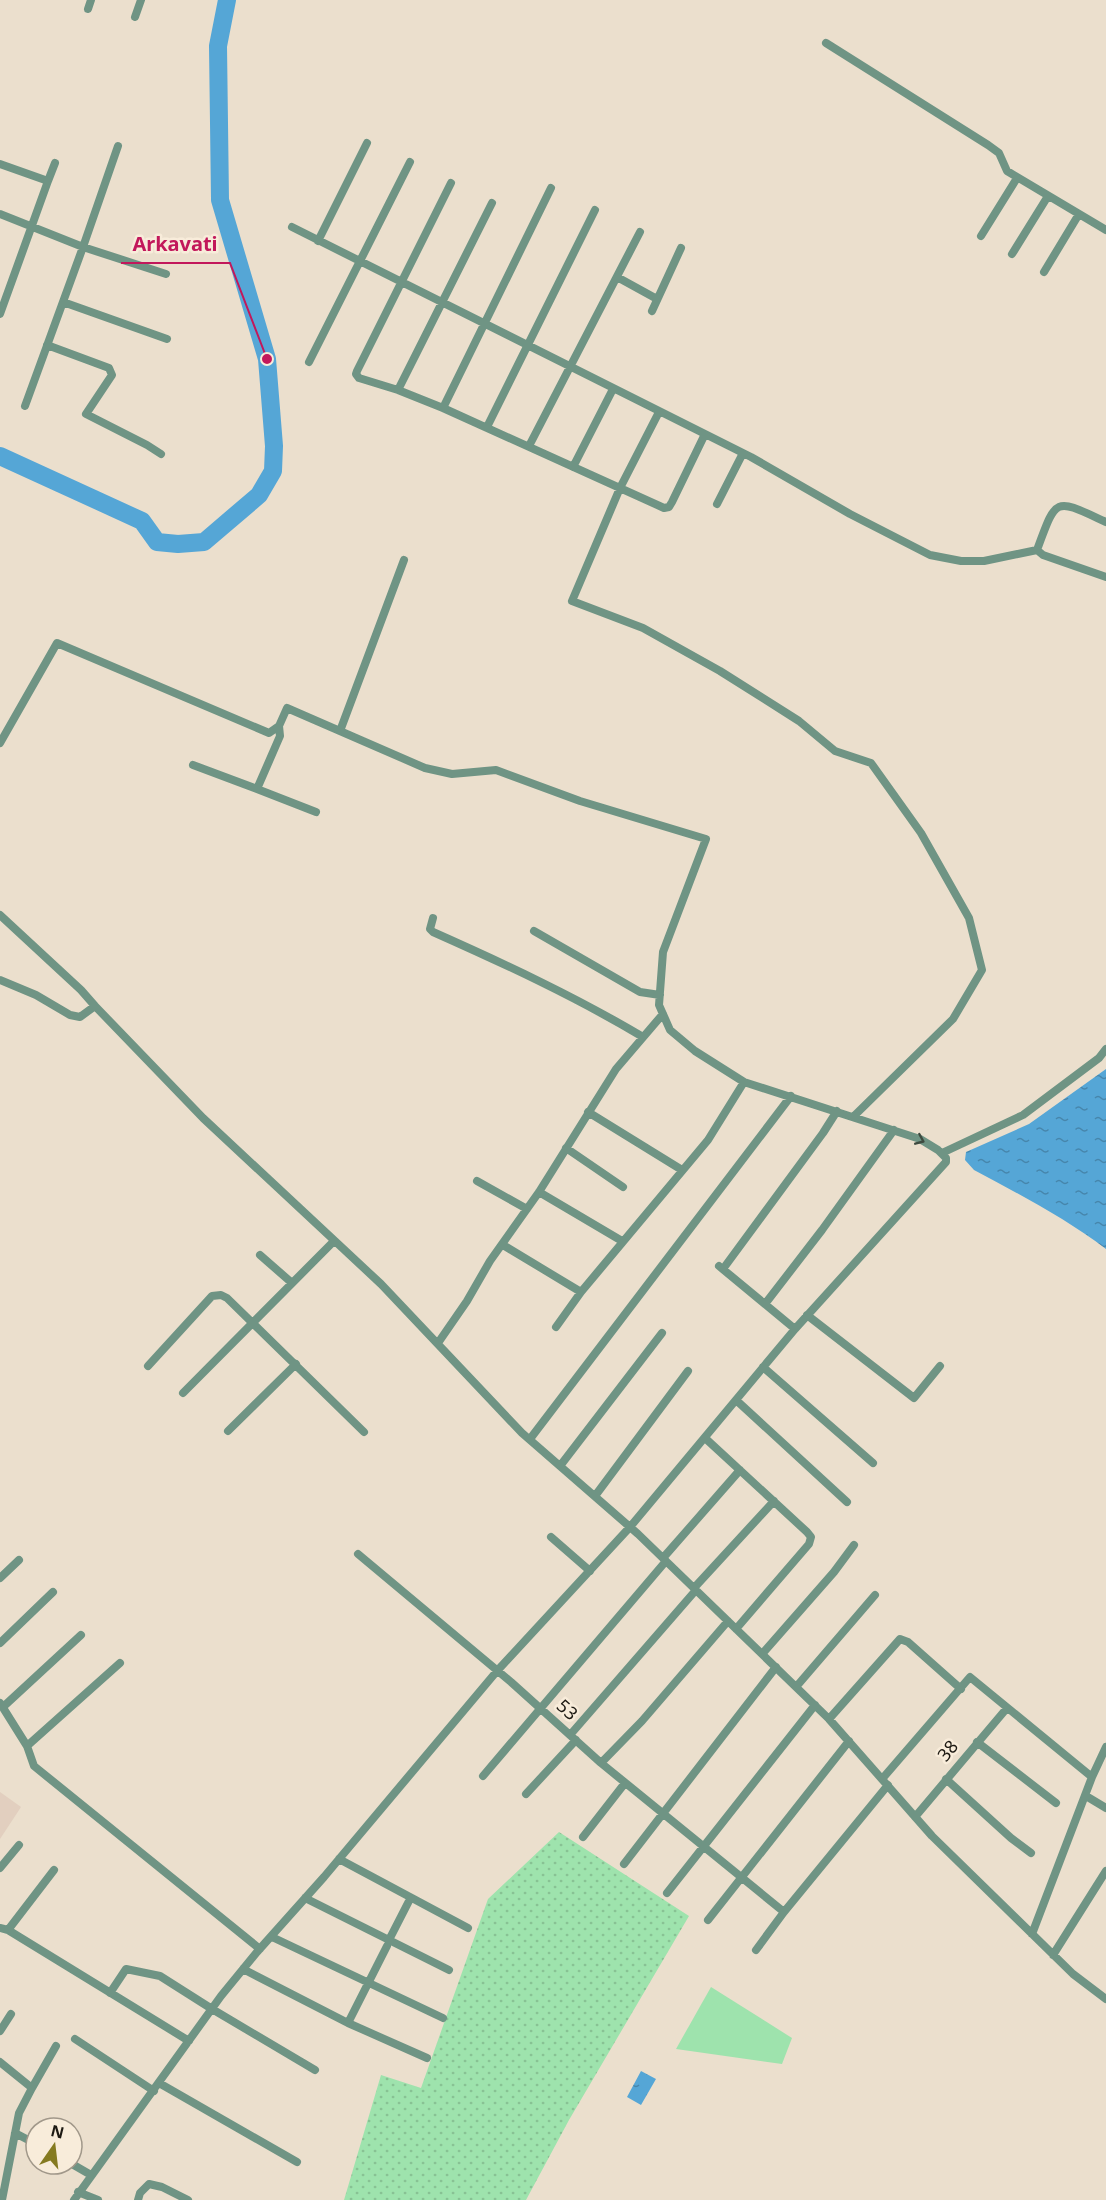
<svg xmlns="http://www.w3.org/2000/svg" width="1106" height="2200" viewBox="0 0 1106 2200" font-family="'Noto Sans',sans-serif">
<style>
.industrial{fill:#e2cfbf}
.grass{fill:url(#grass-dots)}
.park{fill:#9ee3ad}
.water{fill:url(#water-ripples)}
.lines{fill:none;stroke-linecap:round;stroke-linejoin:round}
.river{stroke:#55a6d6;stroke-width:18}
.minor{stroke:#6f9484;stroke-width:8}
.oneway{stroke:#3e4b40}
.labels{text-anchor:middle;stroke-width:5;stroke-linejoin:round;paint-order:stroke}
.street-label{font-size:18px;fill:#1e1a13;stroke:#f8ecda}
.leader{fill:none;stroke:#c2185b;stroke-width:2}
.callout-dot{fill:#c2185b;stroke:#f8ecda;stroke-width:2}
.callout-label{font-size:20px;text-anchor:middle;font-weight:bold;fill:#c2185b;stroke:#f8ecda;stroke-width:5;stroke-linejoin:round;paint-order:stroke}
</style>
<defs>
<pattern id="grass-dots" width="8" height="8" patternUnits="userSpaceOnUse" patternTransform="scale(1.5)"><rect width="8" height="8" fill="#9ee3ad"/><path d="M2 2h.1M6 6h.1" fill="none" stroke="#88c294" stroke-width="1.8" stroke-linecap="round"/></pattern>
<pattern id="water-ripples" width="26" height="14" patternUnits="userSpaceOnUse" patternTransform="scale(1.5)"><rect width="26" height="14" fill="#55a6d6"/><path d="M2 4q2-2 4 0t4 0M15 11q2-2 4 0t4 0" fill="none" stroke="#4686ac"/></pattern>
</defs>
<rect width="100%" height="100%" fill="#ebdfcd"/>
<!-- industrial -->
<path class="industrial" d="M 0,1792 L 21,1807 L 0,1839 Z"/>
<!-- grass -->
<path class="grass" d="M 559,1832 L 689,1916 L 569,2120 L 526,2200 L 344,2200 L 381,2075 L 421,2088 L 488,1899 Z"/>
<!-- park -->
<path class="park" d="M 711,1987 L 792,2038 L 782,2064 L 676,2049 Z"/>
<!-- water -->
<path class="water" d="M 1106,1069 L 1106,1249 C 1065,1218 1019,1194 974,1170 L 965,1160 L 966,1152 L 1029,1124 Z
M 641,2071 L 656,2079 L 641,2105 L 627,2097 Z"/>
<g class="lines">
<!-- river -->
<path class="river" d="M 0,456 L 142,521 L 157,542 L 178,544 L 204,542 L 259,495 L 273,471 L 274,446 L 267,359 L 220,200 L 218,46 L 227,0"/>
<!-- minor -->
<path class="minor" d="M 88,9 L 91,0
M 135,17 L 141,0
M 826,43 L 988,145 L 999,153 L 1007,171 L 1106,230
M 0,164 L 48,181 L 0,314
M 48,181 L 55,163
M 451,183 L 357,371 L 356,374 L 359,378 L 398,390 L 443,408 L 664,508 L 669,507 L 672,502 L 705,434
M 0,214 L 83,247 L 166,274
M 292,227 L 751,457 L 850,514 L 930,555 L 961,561 L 984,561 L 1037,550
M 981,236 L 1017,178
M 318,241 L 367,143
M 1012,254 L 1048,196
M 1044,272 L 1079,214
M 617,277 L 657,299
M 63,302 L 167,339
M 652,311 L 681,248
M 47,345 L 109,368 L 112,375 L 86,414 L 147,445 L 161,454
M 309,362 L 410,162
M 398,390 L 492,203
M 25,406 L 83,247 L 118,146
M 443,408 L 551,188
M 659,412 L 620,488 L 572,601 L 643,628 L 720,671 L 799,721 L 835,751 L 871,763 L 921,833 L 969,918 L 982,970 L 953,1019 L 854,1116
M 487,427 L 595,210
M 529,446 L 640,232
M 573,467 L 613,389
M 717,504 L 743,453
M 1106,522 C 1054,498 1057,496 1037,550 L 1043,555 L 1106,577
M 340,731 L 404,560
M 0,743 L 57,643 L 269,733 L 279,726 L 287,708 L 425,768 L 452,774 L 496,770 L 580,801 L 706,839 L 663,952 L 659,1005 L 670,1030 L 695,1051 L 744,1082 L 920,1139 L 938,1150 L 946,1158 L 946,1162 L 795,1329 L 630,1527 L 497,1671 L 324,1877 L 257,1952 L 221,1996 L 74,2200
M 193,765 L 257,789 L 280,736 L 279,726
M 257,789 L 316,812
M 0,915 L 81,990 L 95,1006 L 203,1118 L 381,1284 L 522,1433 L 638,1534 L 829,1719 L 932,1836 L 1073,1974 L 1106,1999
M 433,918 L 430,929 L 433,932 C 505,964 576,997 643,1037
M 534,931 L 640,992 L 660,995
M 0,980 L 36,995 L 70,1015 L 80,1017 L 95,1006
M 588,1112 L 682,1170
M 566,1148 L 623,1187
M 942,1153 L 1023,1115 L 1099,1058 L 1106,1049
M 477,1181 L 527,1209
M 539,1192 L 622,1241
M 503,1245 L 581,1292
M 260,1255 L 292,1283
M 719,1266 L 795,1329
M 723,1269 L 823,1133 L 837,1111
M 765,1304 L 822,1230 L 894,1130
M 807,1315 L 914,1398 L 940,1366
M 556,1327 L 581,1292 L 708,1140 L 744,1082
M 438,1343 L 467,1301 L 490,1261 L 539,1192 L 616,1069 L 663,1014
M 148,1366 L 212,1296 L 221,1295 L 227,1298 L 364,1432
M 763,1367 L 873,1463
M 183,1393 L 334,1241
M 736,1400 L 847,1502
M 228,1431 L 296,1364
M 705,1438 L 807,1532 L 811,1537 L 809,1544 L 736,1629
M 530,1439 L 791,1096
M 560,1466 L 662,1333
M 595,1496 L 688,1371
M 551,1537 L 590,1571
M 358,1554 L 511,1682 L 601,1763 L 784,1912
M 663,1558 L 740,1470
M 0,1578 L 19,1560
M 694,1588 L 774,1501
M 0,1643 L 53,1592
M 762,1654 L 834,1572 L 854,1545
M 796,1687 L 875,1595
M 0,1703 L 27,1746 L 34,1766 L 260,1949
M 3,1707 L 81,1635
M 829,1719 L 900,1639 L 908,1642 L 961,1689
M 570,1735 L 696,1590
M 977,1742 L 1056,1803
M 27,1746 L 120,1663
M 601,1763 L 642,1721 L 728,1621
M 483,1776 L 666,1561
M 882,1779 L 970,1677 L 1092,1777
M 946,1779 L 1011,1838 L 1031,1853
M 526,1794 L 576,1740
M 1086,1796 L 1106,1808
M 915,1817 L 1007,1708
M 583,1837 L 625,1783
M 339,1859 L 468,1928
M 624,1864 L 776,1667
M 0,1868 L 19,1845
M 667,1893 L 815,1705
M 305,1898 L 449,1970
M 708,1920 L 849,1741
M 0,1928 L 8,1930 L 189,2041
M 8,1930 L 54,1870
M 1032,1934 L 1092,1777 L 1106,1747
M 272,1937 L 443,2018
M 389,1940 L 410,1899
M 756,1950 L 784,1912 L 888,1785
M 1053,1955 L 1106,1871
M 243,1969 L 348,2023 L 427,2058
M 110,1993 L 126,1969 L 160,1976 L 212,2009 L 315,2070
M 348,2023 L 387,1946
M 0,2031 L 11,2014
M 75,2039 L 154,2091
M 0,2062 L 32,2088 L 19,2113 L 2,2200
M 159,2083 L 297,2162
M 32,2088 L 56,2046
M 15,2133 L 36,2144
M 72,2164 L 91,2175
M 78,2192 L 98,2200
M 138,2200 L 140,2193 L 149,2184 L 162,2187 L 188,2200"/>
</g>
<!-- one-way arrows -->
<defs><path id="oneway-chevron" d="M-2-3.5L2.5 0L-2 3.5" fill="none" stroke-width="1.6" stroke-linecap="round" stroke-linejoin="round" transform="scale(1.5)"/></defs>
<use class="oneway" href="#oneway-chevron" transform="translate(920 1140) rotate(23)"/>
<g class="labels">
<!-- street labels -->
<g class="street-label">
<text transform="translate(567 1710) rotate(42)" y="6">53</text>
<text transform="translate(948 1751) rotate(-50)" y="6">38</text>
</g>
</g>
<!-- callouts -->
<path class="leader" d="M267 359L230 263H121"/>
<circle class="callout-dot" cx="267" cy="359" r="6"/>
<g class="callout-label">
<text x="175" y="251">Arkavati</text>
</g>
<!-- north arrow -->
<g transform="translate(54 2146) rotate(14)"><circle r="28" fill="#f8ecda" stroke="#a1988a" stroke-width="1.5"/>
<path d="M0-4.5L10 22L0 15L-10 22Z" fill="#857a20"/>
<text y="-9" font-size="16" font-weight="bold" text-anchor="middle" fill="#1e1a13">N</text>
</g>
</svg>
